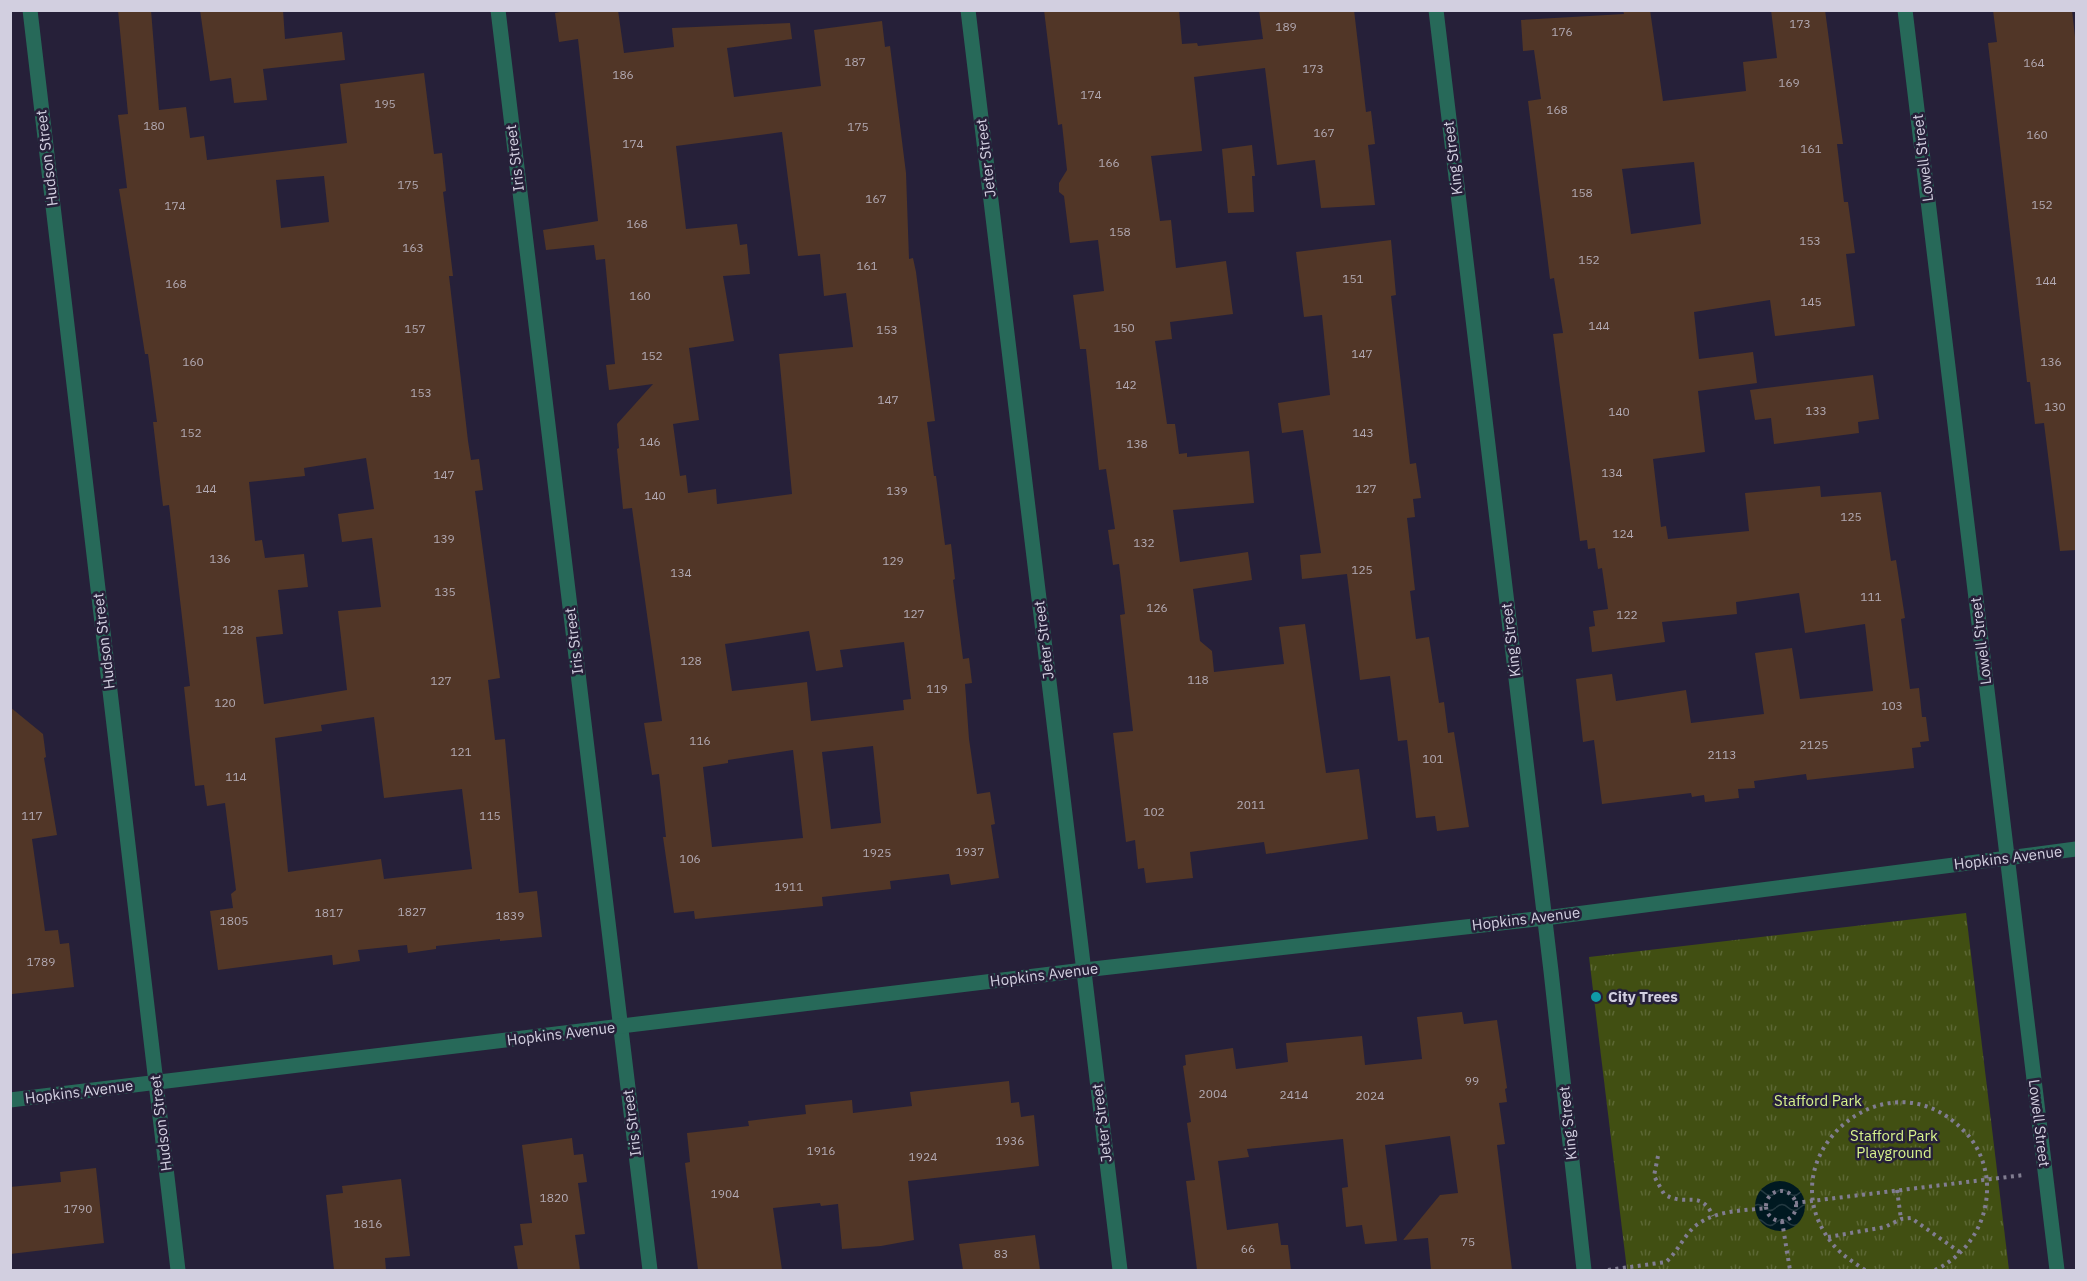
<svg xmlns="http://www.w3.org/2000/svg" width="2087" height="1281" viewBox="0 0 2087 1281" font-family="'IBM Plex Sans',sans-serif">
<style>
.grass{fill:url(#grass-tufts)}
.water{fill:url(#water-waves)}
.building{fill:#513627;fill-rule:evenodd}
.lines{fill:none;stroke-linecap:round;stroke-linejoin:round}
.path{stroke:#817d91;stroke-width:4;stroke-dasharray:3 4.5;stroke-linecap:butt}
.minor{stroke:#276959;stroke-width:15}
.tertiary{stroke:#276959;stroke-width:15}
.culture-dot{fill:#0f9aa8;stroke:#262039;stroke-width:2}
.labels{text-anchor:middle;stroke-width:5;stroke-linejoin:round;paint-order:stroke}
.number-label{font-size:12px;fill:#b2a9b2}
.street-label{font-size:15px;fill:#d2cfe0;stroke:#262039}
.poi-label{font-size:15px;font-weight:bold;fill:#d2cfe0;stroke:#262039;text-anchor:start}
.park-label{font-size:15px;fill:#d7f28c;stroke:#262039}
</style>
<defs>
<pattern id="grass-tufts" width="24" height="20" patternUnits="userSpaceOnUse" patternTransform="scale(1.5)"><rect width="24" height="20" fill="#414f12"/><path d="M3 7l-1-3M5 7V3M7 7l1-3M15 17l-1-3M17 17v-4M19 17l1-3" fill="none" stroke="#5c6734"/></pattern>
<pattern id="water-waves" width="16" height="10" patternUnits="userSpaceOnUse" patternTransform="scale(1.5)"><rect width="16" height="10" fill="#001921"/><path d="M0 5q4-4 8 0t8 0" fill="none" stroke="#243941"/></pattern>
</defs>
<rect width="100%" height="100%" fill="#262039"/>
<!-- grass -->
<path class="grass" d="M 1966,913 L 2009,1270 L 1627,1270 L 1589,957 Z"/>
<!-- water -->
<path class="water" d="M1755 1206a25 25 0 1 1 50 0a25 25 0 1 1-50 0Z"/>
<!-- building -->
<path class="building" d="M 118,10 L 151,10 L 159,110 L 186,107 L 190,138 L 204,136 L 207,160 L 347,143 L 340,84 L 424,73 L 434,154 L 442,153 L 446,191 L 443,192 L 453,276 L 449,276 L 468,441 L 471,460 L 479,459 L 483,490 L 475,491 L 500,678 L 488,680 L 495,740 L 505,739 L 519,893 L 537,891 L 542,937 L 500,941 L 500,939 L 436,946 L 436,949 L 408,953 L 407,945 L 358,950 L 360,961 L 333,965 L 332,955 L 218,970 L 210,911 L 233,908 L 231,894 L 236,890 L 225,803 L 207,806 L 204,785 L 195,786 L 184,687 L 190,686 L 169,505 L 163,506 L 153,422 L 157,422 L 148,354 L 145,354 L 119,189 L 127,188 L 118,115 L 128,114 ZM 324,176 L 329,222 L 281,228 L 276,180 ZM 366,458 L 374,509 L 338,514 L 342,542 L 372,538 L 381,607 L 338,611 L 347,690 L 264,704 L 256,637 L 283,634 L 278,590 L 308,587 L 304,554 L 265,558 L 262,540 L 255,541 L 249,482 L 305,476 L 304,468 ZM 374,717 L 384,798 L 462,789 L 472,869 L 384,879 L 381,859 L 288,872 L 275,738 L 322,731 L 321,725 Z
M 200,10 L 283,10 L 285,39 L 342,32 L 345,60 L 263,69 L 267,100 L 234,103 L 231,78 L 210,81 Z
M 571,10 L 618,10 L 624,53 L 674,47 L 672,28 L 790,23 L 792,39 L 727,48 L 734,97 L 821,86 L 814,30 L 882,21 L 885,47 L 890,46 L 906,173 L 909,259 L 913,258 L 916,272 L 935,421 L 927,422 L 934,476 L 936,476 L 945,545 L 951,544 L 955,579 L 953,580 L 963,659 L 969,658 L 972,683 L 965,684 L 969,739 L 977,794 L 990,792 L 995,824 L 991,825 L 999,878 L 951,885 L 949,874 L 890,881 L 891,889 L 822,897 L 823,906 L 695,919 L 694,911 L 674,913 L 663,837 L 666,837 L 659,774 L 652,775 L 644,723 L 662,721 L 632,508 L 623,509 L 617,449 L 619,448 L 617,424 L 653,384 L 609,390 L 606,365 L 615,364 L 605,259 L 596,260 L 594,245 L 546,250 L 543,230 L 598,221 L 578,39 L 559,42 L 555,13 ZM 782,132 L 798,256 L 820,254 L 824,296 L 846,293 L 853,347 L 779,354 L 792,494 L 717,504 L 716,489 L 688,493 L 686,475 L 680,476 L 673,424 L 699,420 L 689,348 L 734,341 L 723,276 L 750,274 L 747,244 L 740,245 L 737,224 L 686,229 L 676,146 ZM 809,631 L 816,671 L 843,667 L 840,650 L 904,642 L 911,699 L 903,700 L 904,710 L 811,721 L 807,682 L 732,691 L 725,644 ZM 873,746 L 881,823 L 831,829 L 822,752 ZM 793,750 L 803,838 L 712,847 L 703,767 L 728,763 L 728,760 Z
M 1044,10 L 1179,10 L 1182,44 L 1197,43 L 1198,46 L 1263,39 L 1259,10 L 1354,10 L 1366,112 L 1371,111 L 1375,144 L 1368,145 L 1375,205 L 1321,208 L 1315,160 L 1277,165 L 1265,68 L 1194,77 L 1202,151 L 1151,156 L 1160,221 L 1171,220 L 1176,268 L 1226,261 L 1233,314 L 1170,322 L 1172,339 L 1155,341 L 1167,424 L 1175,424 L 1179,454 L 1187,453 L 1187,457 L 1249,451 L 1254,503 L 1173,510 L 1180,562 L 1248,552 L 1252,580 L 1193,589 L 1200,641 L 1212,651 L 1214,672 L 1284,664 L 1279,627 L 1305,624 L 1326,773 L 1359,769 L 1368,839 L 1266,854 L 1264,842 L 1190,852 L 1193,878 L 1146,883 L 1144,868 L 1138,869 L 1135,840 L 1126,842 L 1113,733 L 1133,731 L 1120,615 L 1125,614 L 1119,564 L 1113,565 L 1108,530 L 1115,529 L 1106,469 L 1099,470 L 1086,349 L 1080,349 L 1073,295 L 1104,291 L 1098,240 L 1070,243 L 1064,196 L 1059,192 L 1059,183 L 1067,170 L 1062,124 L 1058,125 Z
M 1623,10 L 1650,10 L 1663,101 L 1746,91 L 1743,62 L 1777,58 L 1771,10 L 1825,10 L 1843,144 L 1837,144 L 1844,202 L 1848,202 L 1855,253 L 1846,254 L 1855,326 L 1775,336 L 1770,300 L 1694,312 L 1699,359 L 1753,352 L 1757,383 L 1698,391 L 1705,452 L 1653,459 L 1661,527 L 1666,526 L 1668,539 L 1749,531 L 1745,493 L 1820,486 L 1821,497 L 1881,492 L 1891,561 L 1896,560 L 1905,618 L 1901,619 L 1910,689 L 1919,688 L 1922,717 L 1926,717 L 1929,741 L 1920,742 L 1921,747 L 1912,748 L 1914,768 L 1807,780 L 1806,774 L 1754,781 L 1755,788 L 1738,789 L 1739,798 L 1705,802 L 1704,795 L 1692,797 L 1691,793 L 1602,804 L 1594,740 L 1583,742 L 1576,679 L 1612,674 L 1616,701 L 1686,690 L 1691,723 L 1764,714 L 1755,653 L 1792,648 L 1800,699 L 1873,691 L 1865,624 L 1805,633 L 1799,593 L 1736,602 L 1737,614 L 1662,622 L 1665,642 L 1592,652 L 1589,627 L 1595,626 L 1593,611 L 1608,609 L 1602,568 L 1598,569 L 1595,548 L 1588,549 L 1587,540 L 1580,541 L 1553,334 L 1563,333 L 1554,278 L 1550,279 L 1528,101 L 1541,99 L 1534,50 L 1523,51 L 1521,20 L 1624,14 ZM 1694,162 L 1701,224 L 1631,234 L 1622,169 Z
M 1993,10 L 2072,10 L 2076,46 L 2076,550 L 2060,551 L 2044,423 L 2035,424 L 2030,382 L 2027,382 L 1988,43 L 1997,42 Z
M 1252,145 L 1255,176 L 1252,176 L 1254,212 L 1228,213 L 1222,149 Z
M 1391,240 L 1396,295 L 1391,296 L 1410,464 L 1416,463 L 1421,498 L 1413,499 L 1415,517 L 1407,518 L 1415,590 L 1410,591 L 1416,639 L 1429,637 L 1439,703 L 1444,702 L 1448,733 L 1454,732 L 1469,827 L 1437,831 L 1435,816 L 1416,818 L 1407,740 L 1398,741 L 1390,676 L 1360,680 L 1347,574 L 1302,579 L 1300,555 L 1321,553 L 1303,430 L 1282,433 L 1278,403 L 1330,395 L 1322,315 L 1304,317 L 1296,252 Z
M 1873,375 L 1879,419 L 1858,422 L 1859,433 L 1774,444 L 1771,418 L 1755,420 L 1750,390 Z
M 10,707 L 43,734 L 46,757 L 44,758 L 57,835 L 32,839 L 45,931 L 58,930 L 60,944 L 69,943 L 74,987 L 12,994 Z
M 1462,1012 L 1464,1024 L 1497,1020 L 1507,1088 L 1505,1089 L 1507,1102 L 1499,1103 L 1505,1144 L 1497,1145 L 1512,1270 L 1431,1270 L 1428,1238 L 1403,1240 L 1440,1195 L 1458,1193 L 1450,1136 L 1385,1145 L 1397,1241 L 1365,1244 L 1362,1225 L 1346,1227 L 1342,1188 L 1348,1187 L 1343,1139 L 1247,1149 L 1249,1157 L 1218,1161 L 1227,1230 L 1278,1223 L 1281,1245 L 1288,1245 L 1291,1270 L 1197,1270 L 1186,1181 L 1195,1180 L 1187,1123 L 1191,1122 L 1183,1066 L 1186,1065 L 1185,1055 L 1233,1048 L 1236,1069 L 1288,1062 L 1286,1043 L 1362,1036 L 1365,1065 L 1422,1059 L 1417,1017 Z
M 1009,1081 L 1011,1103 L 1019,1102 L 1021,1117 L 1034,1115 L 1039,1166 L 908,1181 L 914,1240 L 881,1246 L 842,1249 L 838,1204 L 821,1206 L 820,1203 L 773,1208 L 782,1270 L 698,1270 L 685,1163 L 690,1162 L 687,1133 L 749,1126 L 748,1121 L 806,1114 L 805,1105 L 852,1100 L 853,1113 L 912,1106 L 910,1092 Z
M 572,1138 L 574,1155 L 583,1154 L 587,1182 L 578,1183 L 585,1234 L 575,1235 L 580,1270 L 518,1270 L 514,1246 L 523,1245 L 520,1224 L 532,1223 L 522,1145 Z
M 96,1168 L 104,1243 L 10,1254 L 10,1187 L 61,1182 L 60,1172 Z
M 401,1179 L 410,1256 L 385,1258 L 386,1270 L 334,1270 L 326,1195 L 343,1193 L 342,1186 Z
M 1035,1235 L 1040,1270 L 963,1270 L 959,1244 Z"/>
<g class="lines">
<!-- path -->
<path class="path" d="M 1658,1156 L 1654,1176 L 1664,1194 C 1686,1208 1700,1188 1713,1216
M 1897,1190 L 1901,1219
M1766 1206a15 15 0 1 1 30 0a15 15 0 1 1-30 0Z
M 1795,1203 L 2024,1175
M 1782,1221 L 1790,1270
M 1828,1237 L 1885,1227 L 1901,1219 L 1911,1218 L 1961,1253
M 1608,1270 L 1666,1262 C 1677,1252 1683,1238 1693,1228 C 1713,1210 1741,1211 1766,1208
M 1865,1270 C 1853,1262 1840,1254 1831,1242 C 1765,1157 1886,1051 1963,1130 C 1979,1145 1988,1169 1987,1191 C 1986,1226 1965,1256 1935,1270"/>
<!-- minor -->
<path class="minor" d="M 498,10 L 650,1270
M 968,10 L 1120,1270
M 1436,10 L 1551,971 L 1584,1270
M 1905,10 L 2057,1270"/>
<!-- tertiary -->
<path class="tertiary" d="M 30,10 L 178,1270
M 10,1100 L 1084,970 L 1545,918 L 2076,849"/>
</g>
<!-- markers -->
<circle class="culture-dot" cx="1596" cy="997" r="6"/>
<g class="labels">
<!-- number labels -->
<g class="number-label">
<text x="1800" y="28">173</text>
<text x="1286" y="31">189</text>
<text x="1562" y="36">176</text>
<text x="855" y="66">187</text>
<text x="2034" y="67">164</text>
<text x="1313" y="73">173</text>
<text x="623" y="79">186</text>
<text x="1789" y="87">169</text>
<text x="1091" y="99">174</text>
<text x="385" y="108">195</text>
<text x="1557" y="114">168</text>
<text x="154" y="130">180</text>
<text x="858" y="131">175</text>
<text x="1324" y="137">167</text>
<text x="2037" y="139">160</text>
<text x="633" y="148">174</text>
<text x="1811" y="153">161</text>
<text x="1109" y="167">166</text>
<text x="408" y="189">175</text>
<text x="1582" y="197">158</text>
<text x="876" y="203">167</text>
<text x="2042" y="209">152</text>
<text x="175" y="210">174</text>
<text x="637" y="228">168</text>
<text x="1120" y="236">158</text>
<text x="1810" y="245">153</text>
<text x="413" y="252">163</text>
<text x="1589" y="264">152</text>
<text x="867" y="270">161</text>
<text x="1353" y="283">151</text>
<text x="2046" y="285">144</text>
<text x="176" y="288">168</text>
<text x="640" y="300">160</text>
<text x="1811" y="306">145</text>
<text x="1599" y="330">144</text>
<text x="1124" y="332">150</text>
<text x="415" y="333">157</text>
<text x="887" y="334">153</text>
<text x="1362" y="358">147</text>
<text x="652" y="360">152</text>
<text x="193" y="366">160</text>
<text x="2051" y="366">136</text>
<text x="1126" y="389">142</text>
<text x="421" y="397">153</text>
<text x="888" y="404">147</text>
<text x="2055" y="411">130</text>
<text x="1816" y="415">133</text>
<text x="1619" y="416">140</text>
<text x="191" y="437">152</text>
<text x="1363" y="437">143</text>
<text x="650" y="446">146</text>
<text x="1137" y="448">138</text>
<text x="1612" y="477">134</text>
<text x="444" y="479">147</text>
<text x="206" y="493">144</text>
<text x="1366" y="493">127</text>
<text x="897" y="495">139</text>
<text x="655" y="500">140</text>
<text x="1851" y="521">125</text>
<text x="1623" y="538">124</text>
<text x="444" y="543">139</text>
<text x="1144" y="547">132</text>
<text x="220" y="563">136</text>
<text x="893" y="565">129</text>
<text x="1362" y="574">125</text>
<text x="681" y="577">134</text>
<text x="445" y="596">135</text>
<text x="1871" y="601">111</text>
<text x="1157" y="612">126</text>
<text x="914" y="618">127</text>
<text x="1627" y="619">122</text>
<text x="233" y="634">128</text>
<text x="691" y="665">128</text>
<text x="1198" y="684">118</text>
<text x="441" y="685">127</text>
<text x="937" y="693">119</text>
<text x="225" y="707">120</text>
<text x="1892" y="710">103</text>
<text x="700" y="745">116</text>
<text x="1814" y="749">2125</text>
<text x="461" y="756">121</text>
<text x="1722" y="759">2113</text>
<text x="1433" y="763">101</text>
<text x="236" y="781">114</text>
<text x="1251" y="809">2011</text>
<text x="1154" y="816">102</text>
<text x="32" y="820">117</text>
<text x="490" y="820">115</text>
<text x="970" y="856">1937</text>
<text x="877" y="857">1925</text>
<text x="690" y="863">106</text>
<text x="789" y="891">1911</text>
<text x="412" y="916">1827</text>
<text x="329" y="917">1817</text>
<text x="510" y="920">1839</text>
<text x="234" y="925">1805</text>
<text x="41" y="966">1789</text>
<text x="1472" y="1085">99</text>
<text x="1213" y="1098">2004</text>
<text x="1294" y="1099">2414</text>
<text x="1370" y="1100">2024</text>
<text x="1010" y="1145">1936</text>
<text x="821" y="1155">1916</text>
<text x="923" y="1161">1924</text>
<text x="725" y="1198">1904</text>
<text x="554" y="1202">1820</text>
<text x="78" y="1213">1790</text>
<text x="368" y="1228">1816</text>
<text x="1468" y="1246">75</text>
<text x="1248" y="1253">66</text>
<text x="1001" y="1258">83</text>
</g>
<!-- street labels -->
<g class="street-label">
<text transform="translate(47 158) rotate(-97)" y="5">Hudson Street</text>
<text transform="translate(515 158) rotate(-97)" y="5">Iris Street</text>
<text transform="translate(986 158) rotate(-97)" y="5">Jeter Street</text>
<text transform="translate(1453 158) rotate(-97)" y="5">King Street</text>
<text transform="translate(1923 158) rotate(-97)" y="5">Lowell Street</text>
<text transform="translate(1044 640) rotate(-97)" y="5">Jeter Street</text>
<text transform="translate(1511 640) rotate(-97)" y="5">King Street</text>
<text transform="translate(104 641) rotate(-97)" y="5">Hudson Street</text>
<text transform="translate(574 641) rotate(-97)" y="5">Iris Street</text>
<text transform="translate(1981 641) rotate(-97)" y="5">Lowell Street</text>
<text transform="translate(2008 858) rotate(-7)" y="5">Hopkins Avenue</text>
<text transform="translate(1526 919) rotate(-7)" y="5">Hopkins Avenue</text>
<text transform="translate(1044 975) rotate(-7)" y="5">Hopkins Avenue</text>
<text transform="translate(561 1034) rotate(-7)" y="5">Hopkins Avenue</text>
<text transform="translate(79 1092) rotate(-7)" y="5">Hopkins Avenue</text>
<text transform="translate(161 1123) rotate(-97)" y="5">Hudson Street</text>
<text transform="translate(632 1123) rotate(-97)" y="5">Iris Street</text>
<text transform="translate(1102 1123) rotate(-97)" y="5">Jeter Street</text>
<text transform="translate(1568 1123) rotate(-96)" y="5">King Street</text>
<text transform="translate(2039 1123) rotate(83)" y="5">Lowell Street</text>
</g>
<!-- poi labels -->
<g class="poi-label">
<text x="1608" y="1002">City Trees</text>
</g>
<!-- park labels -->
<g class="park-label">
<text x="1818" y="1106">Stafford Park</text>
<text x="1894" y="1141">Stafford Park<tspan x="1894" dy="17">Playground</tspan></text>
</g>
</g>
<!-- border -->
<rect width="2087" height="1281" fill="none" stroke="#d2cfe0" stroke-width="24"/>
</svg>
